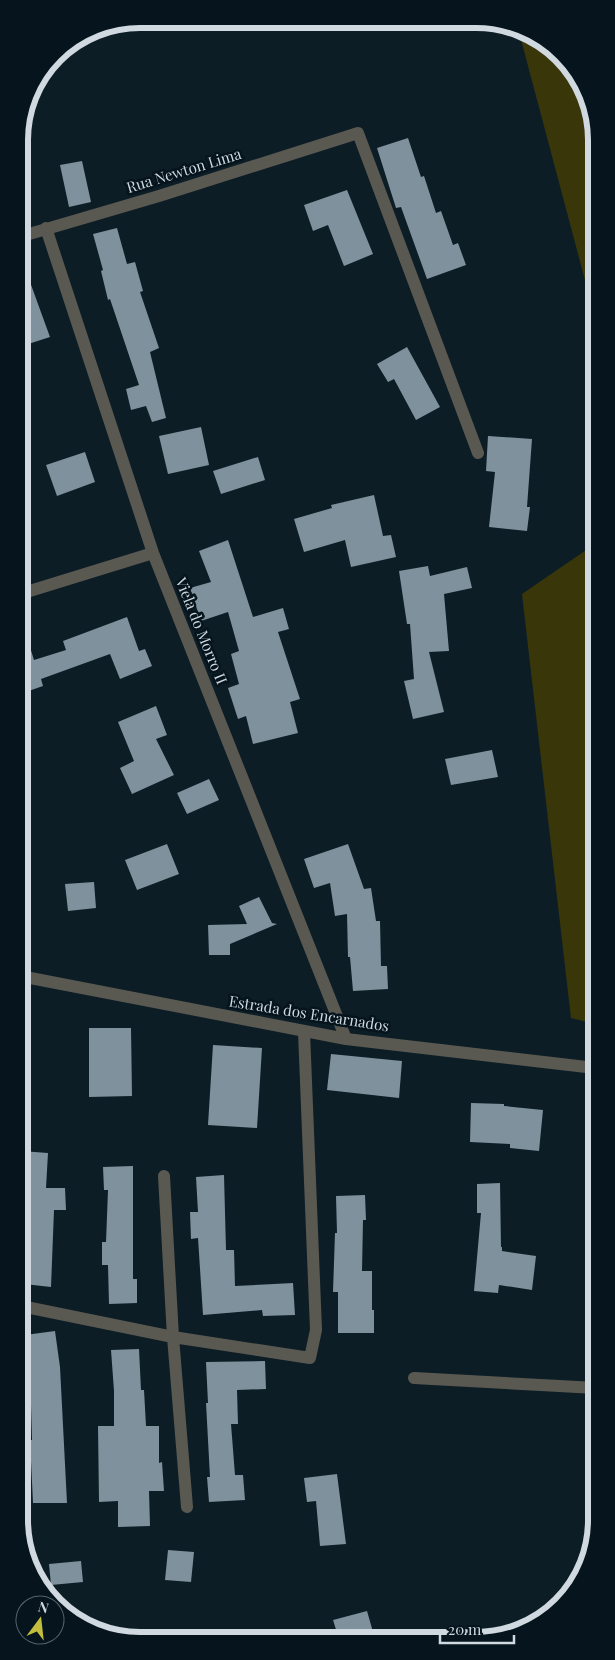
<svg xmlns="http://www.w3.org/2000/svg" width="615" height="1660" viewBox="0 0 615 1660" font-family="'Playfair Display',serif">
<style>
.green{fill:#393709}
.building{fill:#7e919d}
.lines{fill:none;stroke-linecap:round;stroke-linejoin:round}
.minor{stroke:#5a5951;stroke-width:12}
.labels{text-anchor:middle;stroke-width:5;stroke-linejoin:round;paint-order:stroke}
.street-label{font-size:15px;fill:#cfd9df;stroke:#05141d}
.rim{fill:none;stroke:#cfd9df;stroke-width:6}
</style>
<rect width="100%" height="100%" fill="#0d1d26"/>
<!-- green -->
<path class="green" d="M 519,32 L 561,54 L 594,116 L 594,314 Z
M 595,544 L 595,1024 L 571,1018 L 522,594 Z"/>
<!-- building -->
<path class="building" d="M 408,138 L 421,177 L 424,176 L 436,213 L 441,211 L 453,245 L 458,243 L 466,265 L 427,279 L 401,207 L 396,208 L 377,148 Z
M 82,161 L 91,202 L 69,207 L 60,165 Z
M 347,190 L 373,254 L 344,266 L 328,225 L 313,231 L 304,205 Z
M 117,228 L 127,264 L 135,262 L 143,291 L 140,292 L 159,348 L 150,352 L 166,418 L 152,422 L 146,406 L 131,410 L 126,389 L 139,385 L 110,299 L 108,300 L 101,271 L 103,270 L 93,234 Z
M 22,260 L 50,337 L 19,347 L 19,261 Z
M 407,347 L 440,407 L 416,420 L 394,379 L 388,382 L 377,364 Z
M 201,427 L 209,465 L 168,474 L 159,436 Z
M 488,436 L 532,439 L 527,507 L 530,507 L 527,531 L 489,527 L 495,472 L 486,471 Z
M 85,452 L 95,482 L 57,496 L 46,465 Z
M 258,457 L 265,480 L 221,494 L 213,471 Z
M 374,495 L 383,536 L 391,535 L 396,557 L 351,567 L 345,540 L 304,552 L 294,519 L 332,508 L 331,505 Z
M 228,540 L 253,617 L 283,608 L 289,629 L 278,632 L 300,699 L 290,702 L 298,733 L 253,744 L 246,716 L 238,719 L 228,688 L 239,684 L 231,654 L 239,651 L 228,612 L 201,621 L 190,588 L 211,582 L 199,551 Z
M 428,566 L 430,576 L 467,567 L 472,588 L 444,594 L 449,651 L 429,652 L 444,712 L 413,719 L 404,681 L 414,679 L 410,624 L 407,624 L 399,571 Z
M 127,617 L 139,651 L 145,649 L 152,666 L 120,679 L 110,654 L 41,679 L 43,686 L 20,694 L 20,628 L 24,628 L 34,660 L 66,650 L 63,641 Z
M 156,706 L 167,735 L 156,739 L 174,775 L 132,794 L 120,768 L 134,761 L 118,722 Z
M 492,750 L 498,777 L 451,785 L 445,759 Z
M 209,779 L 219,800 L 187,814 L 177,793 Z
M 167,844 L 179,874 L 137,890 L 125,860 Z
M 348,844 L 364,889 L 371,888 L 376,921 L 380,921 L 381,966 L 387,966 L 388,989 L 353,991 L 350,957 L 348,957 L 347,914 L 335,916 L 330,883 L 314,888 L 304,859 Z
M 94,882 L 96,908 L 68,911 L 65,884 Z
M 259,897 L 272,923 L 277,924 L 230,944 L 230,955 L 209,955 L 208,925 L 247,924 L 239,906 Z
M 89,1028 L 131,1028 L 132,1096 L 89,1097 Z
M 213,1045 L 262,1048 L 257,1128 L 208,1125 Z
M 331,1054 L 402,1061 L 399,1098 L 327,1090 Z
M 471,1103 L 504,1104 L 504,1106 L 543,1110 L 539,1151 L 510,1148 L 510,1144 L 470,1142 Z
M 21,1151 L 48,1153 L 46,1188 L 65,1188 L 66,1210 L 54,1210 L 51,1287 L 24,1284 L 28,1248 L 21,1248 Z
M 133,1166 L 133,1279 L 137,1279 L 137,1303 L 109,1304 L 108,1265 L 102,1265 L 102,1242 L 106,1242 L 108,1190 L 104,1190 L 103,1167 Z
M 224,1175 L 226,1250 L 234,1250 L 235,1286 L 293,1283 L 295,1315 L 263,1316 L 262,1310 L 203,1315 L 198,1238 L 191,1239 L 190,1212 L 198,1212 L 196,1177 Z
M 500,1183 L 501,1247 L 502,1247 L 502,1251 L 536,1256 L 532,1290 L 499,1285 L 498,1293 L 474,1291 L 481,1213 L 477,1213 L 477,1184 Z
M 365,1195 L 366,1220 L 363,1220 L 362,1271 L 372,1271 L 372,1310 L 374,1310 L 374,1333 L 338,1333 L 338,1292 L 333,1292 L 335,1233 L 337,1233 L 336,1196 Z
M 55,1331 L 60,1367 L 67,1503 L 33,1503 L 30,1440 L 32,1440 L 30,1370 L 25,1335 Z
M 139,1349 L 141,1390 L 144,1390 L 146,1426 L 159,1426 L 159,1463 L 162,1462 L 164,1491 L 149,1491 L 150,1526 L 118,1527 L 118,1501 L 99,1502 L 98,1426 L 114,1426 L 114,1391 L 111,1350 Z
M 265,1361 L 266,1389 L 237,1390 L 238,1424 L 231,1424 L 235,1475 L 243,1475 L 245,1500 L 209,1502 L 207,1477 L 210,1477 L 206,1403 L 208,1403 L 206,1362 Z
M 337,1474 L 346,1544 L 320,1546 L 316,1501 L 307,1502 L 304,1478 Z
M 168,1550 L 194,1552 L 191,1582 L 165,1580 Z
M 81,1561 L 83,1582 L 51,1585 L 49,1564 Z
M 367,1611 L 375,1639 L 339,1639 L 333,1620 Z"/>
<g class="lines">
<!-- minor -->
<path class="minor" d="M 46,228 L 153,553 L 346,1039
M 19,237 L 159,196 L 358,133 L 478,453
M 20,594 L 153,553
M 20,976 L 346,1039 L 595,1068
M 164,1176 L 173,1337 L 187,1507
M 21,1306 L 173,1337 L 310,1358 L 316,1330 L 304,1032
M 414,1378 L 596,1388
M 108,1635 L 130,1639"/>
</g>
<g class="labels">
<!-- street labels -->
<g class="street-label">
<text transform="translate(184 171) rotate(-17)" y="5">Rua Newton Lima</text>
<text transform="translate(201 631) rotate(68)" y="5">Viela do Morro II</text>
<text transform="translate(309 1014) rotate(9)" y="5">Estrada dos Encarnados</text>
</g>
</g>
<!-- crop -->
<path d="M0 0H615V1660H0ZM140 28H476A112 112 0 0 1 588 140V1520A112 112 0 0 1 476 1632H140A112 112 0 0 1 28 1520V140A112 112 0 0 1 140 28Z" fill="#05141d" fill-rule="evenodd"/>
<path class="rim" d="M140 28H476A112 112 0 0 1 588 140V1520A112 112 0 0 1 476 1632H140A112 112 0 0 1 28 1520V140A112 112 0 0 1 140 28Z"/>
<!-- north arrow -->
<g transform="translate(40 1620) rotate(15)"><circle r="24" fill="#05141d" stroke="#56636b"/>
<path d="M0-4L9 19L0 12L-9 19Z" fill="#c3bd3e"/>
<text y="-8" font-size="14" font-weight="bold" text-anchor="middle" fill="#cfd9df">N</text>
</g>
<!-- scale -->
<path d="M440 1635v8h74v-8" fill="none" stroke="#cfd9df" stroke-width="2.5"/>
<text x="448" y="1635" font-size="15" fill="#cfd9df" stroke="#05141d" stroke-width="4" paint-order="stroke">20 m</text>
</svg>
